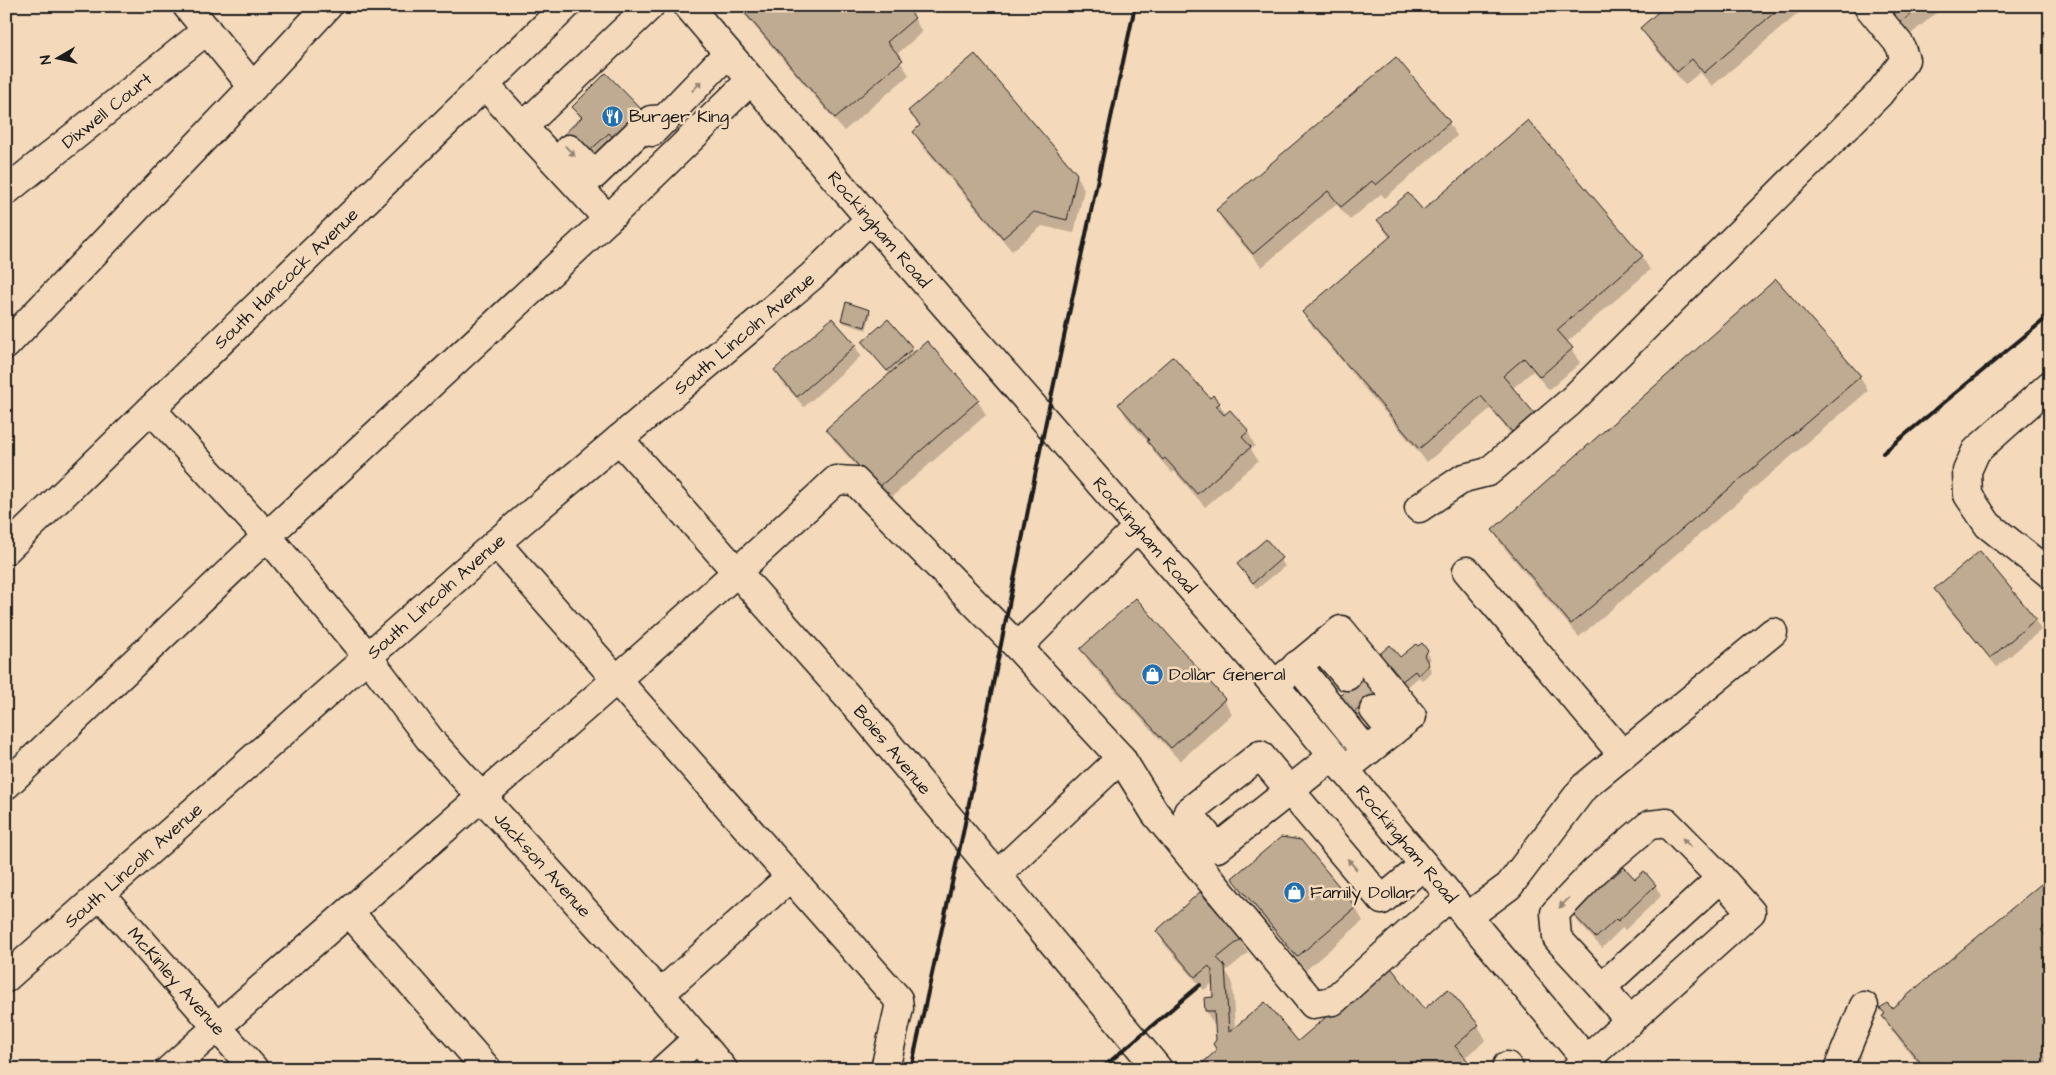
<svg xmlns="http://www.w3.org/2000/svg" width="2056" height="1075" viewBox="0 0 2056 1075" font-family="'Architects Daughter',sans-serif">
<style>
.shadow{fill:#0003}
.building{fill:#bfaa92;stroke:#1c1c1c}
.lines{fill:none;stroke-linecap:round;stroke-linejoin:round}
.minor-tunnel{stroke:#c9b39a;stroke-width:28;stroke-dasharray:28 14;stroke-linecap:butt}
.minor-casing{stroke:#1c1c1c;stroke-width:31}
.minor{stroke:#f4d9ba;stroke-width:28}
.rail{stroke:#1c1c1c;stroke-width:4}
.oneway{fill:#938473}
.labels{text-anchor:middle;stroke-width:5;stroke-linejoin:round;paint-order:stroke}
.street-label{font-size:18px;fill:#1c1c1c;stroke:#f4d9ba}
.poi-label{font-size:18px;fill:#1c1c1c;stroke:#f4d9ba;text-anchor:start}
</style>
<rect width="100%" height="100%" fill="#f4d9ba"/>
<filter id="ink" filterUnits="userSpaceOnUse"><feTurbulence type="fractalNoise" baseFrequency=".02" numOctaves="2"/><feDisplacementMap in="SourceGraphic" scale="10" xChannelSelector="R" yChannelSelector="G"/><feConvolveMatrix kernelMatrix="1 2 1 2 8 2 1 2 1" color-interpolation-filters="sRGB"/></filter>
<g filter="url(#ink)">
<!-- shadow -->
<path class="shadow" d="M 737,6 L 904,6 L 914,18 L 922,32 L 896,55 L 909,75 L 844,131 Z
M 1667,6 L 1807,6 L 1712,86 L 1700,72 L 1685,85 L 1650,42 L 1642,28 Z
M 1876,6 L 1944,6 L 1904,40 Z
M 1396,59 L 1449,123 L 1457,136 L 1385,198 L 1381,194 L 1350,220 L 1336,204 L 1262,267 L 1225,224 L 1217,210 Z
M 573,107 L 645,115 L 591,166 L 581,119 Z
M 910,111 L 1076,174 L 1084,189 L 1074,233 L 1042,226 L 1012,251 L 922,146 L 914,132 L 920,127 Z
M 1528,122 L 1642,257 L 1650,270 L 1567,342 L 1580,363 L 1549,390 L 1533,371 L 1512,389 L 1526,452 L 1490,409 L 1427,462 L 1312,326 L 1304,313 L 1390,239 L 1378,220 L 1423,211 Z
M 1775,280 L 1860,377 L 1868,391 L 1579,637 L 1501,544 L 1493,530 Z
M 869,311 L 871,314 L 866,330 L 844,323 L 842,320 Z
M 888,321 L 915,353 L 927,342 L 978,401 L 986,415 L 887,501 L 836,443 L 828,429 L 890,375 L 863,342 Z
M 855,346 L 861,356 L 804,407 L 781,381 L 775,370 Z
M 1210,400 L 1219,403 L 1226,415 L 1248,432 L 1255,446 L 1251,449 L 1258,461 L 1205,507 L 1174,471 L 1172,473 L 1157,456 L 1150,444 L 1127,418 L 1119,404 Z
M 1266,541 L 1285,566 L 1257,589 L 1238,564 Z
M 1979,553 L 2035,620 L 2041,630 L 1997,667 L 1941,600 L 1935,589 Z
M 1422,645 L 1431,659 L 1427,662 L 1432,672 L 1422,680 L 1419,677 L 1401,692 L 1400,659 Z
M 1082,649 L 1224,700 L 1232,714 L 1180,761 L 1090,663 Z
M 1336,700 L 1368,706 L 1350,720 Z
M 1234,879 L 1355,907 L 1363,921 L 1306,970 L 1242,892 Z
M 1613,879 L 1655,885 L 1661,896 L 1625,930 L 1622,928 L 1602,948 L 1577,921 L 1571,911 Z
M 2050,896 L 2050,1069 L 1919,1064 L 1891,1030 L 1883,1016 Z
M 1157,931 L 1240,940 L 1248,953 L 1226,971 L 1232,981 L 1235,1028 L 1297,1043 L 1424,1011 L 1448,991 L 1478,1026 L 1486,1040 L 1464,1058 L 1218,1051 L 1217,1025 L 1214,1025 L 1206,1011 L 1214,998 L 1214,982 L 1204,990 L 1165,945 Z"/>
<!-- building -->
<path class="building" d="M 739,6 L 906,6 L 915,18 L 887,42 L 903,60 L 835,118 Z
M 1665,6 L 1782,6 L 1704,73 L 1692,59 L 1677,72 L 1640,28 Z
M 1878,6 L 1920,6 L 1896,27 Z
M 975,54 L 1077,174 L 1067,220 L 1034,212 L 1003,238 L 913,132 L 920,125 L 908,111 Z
M 1396,57 L 1450,122 L 1376,185 L 1372,181 L 1341,207 L 1328,191 L 1253,254 L 1216,210 Z
M 606,73 L 646,114 L 617,142 L 609,133 L 584,156 L 563,135 L 582,117 L 572,107 Z
M 1528,120 L 1643,256 L 1557,330 L 1573,348 L 1540,377 L 1524,358 L 1503,376 L 1540,420 L 1518,439 L 1481,396 L 1419,449 L 1302,312 L 1391,236 L 1377,220 L 1408,193 L 1423,210 Z
M 1776,279 L 1861,376 L 1571,624 L 1492,530 Z
M 846,302 L 870,310 L 865,327 L 841,320 Z
M 832,318 L 856,345 L 797,397 L 774,370 Z
M 888,319 L 913,348 L 887,371 L 862,342 Z
M 927,341 L 979,400 L 878,488 L 826,429 Z
M 1173,356 L 1210,398 L 1213,395 L 1220,403 L 1216,406 L 1224,415 L 1230,410 L 1249,431 L 1242,437 L 1251,447 L 1197,494 L 1165,458 L 1163,460 L 1147,441 L 1149,440 L 1118,404 Z
M 1266,539 L 1282,558 L 1253,583 L 1237,564 Z
M 1980,551 L 2036,619 L 1990,658 L 1934,589 Z
M 1136,598 L 1225,699 L 1171,748 L 1080,649 Z
M 1422,643 L 1428,651 L 1424,655 L 1429,665 L 1418,675 L 1415,671 L 1396,686 L 1374,659 L 1390,645 L 1400,657 L 1416,644 L 1418,646 Z
M 1362,665 L 1389,699 L 1365,704 L 1348,717 L 1334,700 L 1351,687 Z
M 1281,837 L 1301,840 L 1356,907 L 1297,957 L 1232,878 Z
M 1624,867 L 1635,879 L 1644,871 L 1656,885 L 1618,921 L 1616,919 L 1596,938 L 1570,911 L 1609,873 L 1613,877 Z
M 2041,884 L 2050,894 L 2050,923 L 2041,930 L 2050,941 L 2050,1069 L 1912,1069 L 1920,1062 L 1882,1016 L 1885,1014 L 1880,1008 L 1887,1003 L 1892,1008 Z
M 1200,892 L 1241,939 L 1217,958 L 1225,966 L 1229,1032 L 1265,1002 L 1298,1041 L 1388,964 L 1424,1009 L 1448,989 L 1479,1025 L 1455,1046 L 1475,1069 L 1200,1069 L 1198,1067 L 1217,1050 L 1213,1044 L 1216,1040 L 1214,1011 L 1205,1011 L 1204,998 L 1213,997 L 1212,971 L 1209,966 L 1195,977 L 1156,931 Z"/>
<g class="lines">
<!-- minor-tunnel -->
<path class="minor-tunnel" d="M 1347,676 L 1374,710"/>
<defs>
<g id="minor">
<path d="M 187,6 L 253,87"/>
<path id="s1" d="M 688,6 L 870,219 L 1251,657 L 1594,1069"/>
<path d="M 485,85 L 523,127"/>
<path d="M 652,132 L 728,53"/>
<path d="M 569,149 L 594,175 L 651,120 L 666,119"/>
<path id="s2" d="M 6,191 L 207,30"/>
<path d="M 608,219 L 523,127 L 650,6"/>
<path d="M 6,345 L 253,87 L 328,6"/>
<path d="M 2050,385 L 1976,451 L 1967,471 L 1968,495 L 1988,525 L 2050,574"/>
<path id="s3" d="M 151,409 L 267,536 L 367,656 L 431,741 L 660,994 L 723,1069"/>
<path id="s4" d="M 619,439 L 863,714 L 1158,1069"/>
<path d="M 1419,508 L 1464,478 L 1488,472 L 1569,403 L 1879,94 L 1905,60 L 1900,45 L 1868,6"/>
<path d="M 496,543 L 898,999 L 899,1008 L 885,1069"/>
<path id="s5" d="M 6,550 L 566,6"/>
<path d="M 1467,571 L 1623,755"/>
<path d="M 1321,646 L 1347,676"/>
<path d="M 1018,647 L 1138,527"/>
<path d="M 1297,665 L 1367,752"/>
<path d="M 1274,685 L 1341,630 L 1412,716 L 1344,770"/>
<path d="M 1374,710 L 1392,732"/>
<path d="M 1333,756 L 1217,848 L 1188,812 L 1260,755 L 1382,900 L 1424,865"/>
<path d="M 6,785 L 267,536 L 608,219 L 751,80"/>
<path d="M 997,875 L 1121,758"/>
<path id="s6" d="M 100,894 L 254,1069"/>
<path d="M 349,912 L 487,1069"/>
<path d="M 1467,917 L 1509,886 L 1584,787 L 1773,632"/>
<path id="s7" d="M 6,978 L 496,543 L 812,276 L 870,219"/>
<path d="M 1602,987 L 1557,938 L 1555,913 L 1595,871 L 1649,825 L 1667,823 L 1721,878"/>
<path d="M 660,994 L 790,877"/>
<path d="M 1507,1066 L 1509,1069"/>
<path d="M 170,1069 C 391,871 620,684 836,480 L 855,481 L 1018,647 L 1121,758 L 1155,813 L 1313,1004 L 1333,1001 L 1450,896"/>
<path d="M 664,1069 L 698,1038"/>
<path d="M 1576,1069 L 1751,912 L 1721,878 L 1602,987 L 1630,1022"/>
<path d="M 1838,1069 L 1864,1006"/>
</g>
</defs>
<!-- minor casing -->
<use href="#minor" class="minor-casing"/>
<!-- minor -->
<use href="#minor" class="minor"/>
<!-- rail -->
<path class="rail" d="M 1883,453 L 2050,315
M 911,1069 L 963,833 L 1046,421 L 1135,6
M 1101,1069 L 1200,985"/>
</g>
<!-- one-way arrows -->
<defs><path id="oneway-solid" d="M-6-.8H1V-3.2L6.5 0L1 3.2V.8H-6Z" transform="scale(1.25)"/></defs>
<g class="oneway">
<use href="#oneway-solid" transform="translate(697 86) rotate(-46)"/>
<use href="#oneway-solid" transform="translate(570 151) rotate(46)"/>
<use href="#oneway-solid" transform="translate(1687 843) rotate(-134)"/>
<use href="#oneway-solid" transform="translate(1352 864) rotate(-130)"/>
<use href="#oneway-solid" transform="translate(1564 903) rotate(134)"/>
</g>
</g>
<!-- icons -->
<defs>
<symbol id="restaurant-disc" viewBox="-11 -11 22 22"><circle r="9.5" fill="#1f6fb2" stroke="#f4d9ba"/><path d="M-5-6h1v4h1v-4h1v4h1v-4h1v5L-1.5 .5V6h-2V.5L-5-1ZM5-6V6H3V1.5H1.5Q1.5-4 5-6Z" fill="#fff"/></symbol>
<symbol id="shop-disc" viewBox="-11 -11 22 22"><circle r="9.5" fill="#1f6fb2" stroke="#f4d9ba"/><path d="M-5-2.5h2.3a2.7 3.5 0 0 1 5.4 0H5L5.5 6h-11ZM-1.5-2.5h3a1.5 2.3 0 0 0-3 0Z" fill="#fff"/></symbol>
</defs>
<g fill-rule="evenodd">
<use href="#restaurant-disc" x="600" y="104" width="25" height="25"/>
<use href="#shop-disc" x="1140" y="662" width="25" height="25"/>
<use href="#shop-disc" x="1282" y="880" width="25" height="25"/>
</g>
<g class="labels">
<!-- street labels -->
<g class="street-label">
<text dy="6" stroke="none"><textPath href="#s2" startOffset="129">Dixwell Court</textPath></text>
<text dy="6" stroke="none"><textPath href="#s1" startOffset="294">Rockingham Road</textPath></text>
<text dy="6" stroke="none"><textPath href="#s5" startOffset="390">South Hancock Avenue</textPath></text>
<text dy="6" stroke="none"><textPath href="#s7" startOffset="980">South Lincoln Avenue</textPath></text>
<text dy="6" stroke="none"><textPath href="#s1" startOffset="699">Rockingham Road</textPath></text>
<text dy="6" stroke="none"><textPath href="#s7" startOffset="575">South Lincoln Avenue</textPath></text>
<text dy="6" stroke="none"><textPath href="#s4" startOffset="414">Boies Avenue</textPath></text>
<text dy="6" stroke="none"><textPath href="#s1" startOffset="1104">Rockingham Road</textPath></text>
<text dy="6" stroke="none"><textPath href="#s3" startOffset="601">Jackson Avenue</textPath></text>
<text dy="6" stroke="none"><textPath href="#s7" startOffset="170">South Lincoln Avenue</textPath></text>
<text dy="6" stroke="none"><textPath href="#s6" startOffset="116">McKinley Avenue</textPath></text>
</g>
<!-- poi labels -->
<g class="poi-label">
<text x="629" y="122">Burger King</text>
<text x="1169" y="680">Dollar General</text>
<text x="1310" y="898">Family Dollar</text>
</g>
</g>
<!-- margin -->
<rect width="2056" height="1075" fill="none" stroke="#f4d9ba" stroke-width="25"/>
<rect x="12" y="12" width="2031" height="1050" fill="none" stroke="#1c1c1c" stroke-width="2" filter="url(#ink)"/>
<!-- north arrow -->
<g transform="translate(58 58) rotate(261)" stroke="#f4d9ba" stroke-width="4" paint-order="stroke">
<path d="M0-4L9 19L0 12L-9 19Z" fill="#1c1c1c"/>
<text y="-8" font-size="14" font-weight="bold" text-anchor="middle" fill="#1c1c1c">N</text>
</g>
</svg>
